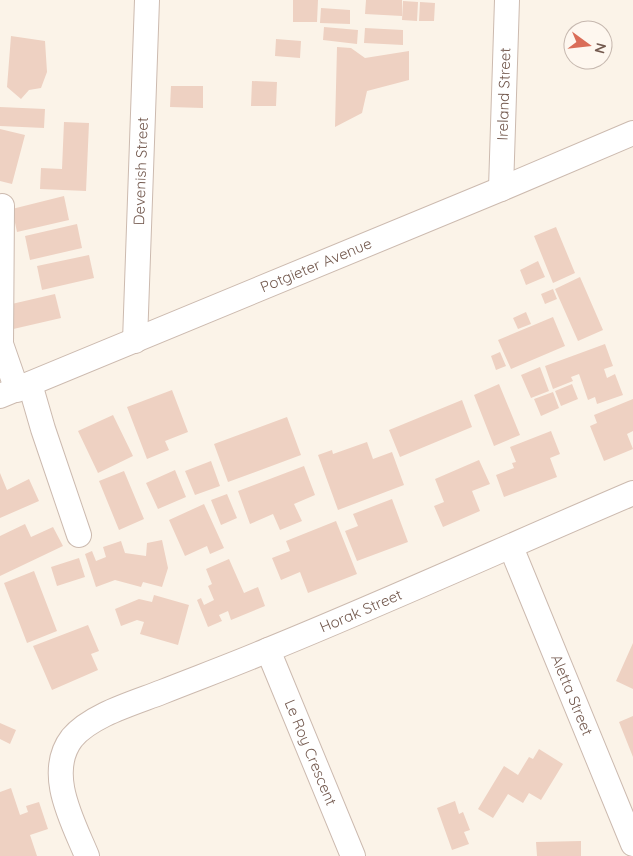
<svg xmlns="http://www.w3.org/2000/svg" width="633" height="856" viewBox="0 0 633 856" font-family="Quicksand,sans-serif">
<style>
.building{fill:#eed1c2}
.lines{fill:none;stroke-linecap:round;stroke-linejoin:round}
.minor-casing{stroke:#ccbaaf;stroke-width:26}
.minor{stroke:#fff;stroke-width:24}
.labels{text-anchor:middle;stroke-width:4;stroke-linejoin:round;paint-order:stroke}
.street-label{font-size:15px;fill:#73594e;stroke:#fef7ef}
</style>
<rect width="100%" height="100%" fill="#fbf3e8"/>
<!-- building -->
<path class="building" d="M 293,0 L 318,0 L 317,22 L 293,22 Z
M 366,0 L 402,0 L 402,16 L 365,14 Z
M 403,1 L 418,2 L 417,21 L 402,20 Z
M 420,2 L 435,3 L 434,21 L 419,21 Z
M 321,8 L 350,10 L 350,24 L 320,23 Z
M 324,27 L 358,30 L 357,44 L 323,40 Z
M 365,28 L 403,30 L 403,45 L 364,43 Z
M 11,36 L 45,41 L 47,72 L 41,88 L 29,90 L 21,99 L 7,87 Z
M 276,39 L 301,41 L 300,58 L 275,56 Z
M 337,47 L 351,48 L 365,58 L 409,51 L 409,80 L 367,91 L 362,113 L 335,127 Z
M 252,81 L 277,82 L 276,106 L 251,106 Z
M 171,86 L 203,86 L 203,108 L 170,107 Z
M 0,107 L 45,109 L 44,128 L 0,126 Z
M 64,122 L 89,123 L 86,191 L 40,189 L 41,168 L 62,169 Z
M 0,129 L 25,135 L 12,184 L 0,181 Z
M 64,196 L 69,220 L 17,232 L 12,209 Z
M 77,224 L 82,248 L 30,260 L 25,236 Z
M 556,227 L 575,273 L 553,283 L 534,236 Z
M 89,255 L 94,278 L 42,290 L 37,266 Z
M 538,261 L 545,277 L 526,285 L 520,270 Z
M 580,277 L 603,330 L 578,341 L 555,289 Z
M 553,289 L 557,299 L 545,304 L 541,294 Z
M 55,294 L 61,318 L 9,330 L 3,306 Z
M 526,312 L 531,324 L 518,329 L 513,318 Z
M 553,317 L 565,346 L 511,369 L 498,340 Z
M 605,344 L 613,366 L 604,369 L 607,378 L 615,374 L 623,395 L 597,404 L 595,397 L 588,400 L 579,374 L 571,377 L 573,381 L 553,389 L 545,366 Z
M 500,352 L 506,366 L 496,370 L 491,356 Z
M 540,367 L 549,391 L 531,398 L 521,375 Z
M 499,384 L 520,435 L 494,446 L 474,395 Z
M 572,384 L 578,399 L 561,406 L 555,391 Z
M 172,390 L 188,432 L 165,441 L 169,450 L 147,459 L 127,407 Z
M 553,392 L 559,408 L 541,416 L 534,399 Z
M 633,399 L 633,431 L 627,434 L 633,449 L 604,461 L 590,426 L 597,423 L 594,415 Z
M 462,400 L 472,427 L 400,457 L 389,430 Z
M 113,415 L 133,456 L 98,473 L 78,431 Z
M 287,417 L 301,455 L 228,482 L 214,444 Z
M 551,431 L 560,454 L 550,458 L 557,477 L 504,497 L 496,475 L 514,468 L 512,463 L 516,462 L 510,447 Z
M 367,442 L 373,459 L 392,452 L 404,485 L 338,510 L 318,455 L 332,450 L 333,454 Z
M 479,460 L 490,484 L 472,491 L 480,511 L 443,527 L 434,506 L 444,502 L 435,479 Z
M 211,461 L 220,486 L 195,495 L 185,471 Z
M 304,466 L 315,495 L 294,504 L 302,521 L 280,530 L 273,514 L 250,524 L 238,491 Z
M 175,470 L 186,497 L 158,509 L 146,483 Z
M 124,471 L 144,519 L 119,530 L 99,481 Z
M 0,473 L 7,490 L 29,479 L 39,501 L 0,518 Z
M 227,494 L 237,518 L 221,525 L 211,500 Z
M 392,499 L 408,542 L 357,561 L 345,531 L 358,526 L 353,514 Z
M 204,504 L 224,548 L 210,554 L 207,546 L 185,556 L 169,520 Z
M 336,521 L 357,574 L 308,593 L 300,572 L 281,580 L 272,558 L 290,551 L 286,541 Z
M 25,524 L 31,537 L 53,527 L 63,546 L 0,576 L 0,536 Z
M 162,540 L 168,568 L 162,587 L 143,582 L 141,587 L 115,580 L 96,587 L 85,554 L 92,551 L 96,561 L 106,557 L 103,547 L 121,541 L 125,553 L 146,556 L 147,543 Z
M 79,558 L 85,577 L 57,586 L 51,567 Z
M 229,559 L 244,593 L 258,587 L 265,606 L 231,620 L 228,611 L 219,615 L 222,621 L 208,627 L 197,600 L 201,598 L 204,605 L 214,600 L 208,586 L 212,584 L 206,569 Z
M 34,571 L 57,631 L 27,643 L 4,583 Z
M 154,595 L 189,605 L 178,645 L 140,634 L 144,622 L 137,620 L 121,626 L 115,609 L 139,599 L 152,602 Z
M 88,625 L 99,651 L 91,654 L 98,670 L 52,690 L 33,646 Z
M 633,643 L 633,689 L 616,681 Z
M 633,716 L 633,757 L 619,722 Z
M 0,723 L 16,730 L 10,744 L 0,739 Z
M 539,749 L 563,764 L 541,800 L 529,793 L 523,803 L 508,794 L 493,818 L 478,809 L 504,766 L 518,775 L 529,757 L 533,759 Z
M 11,788 L 20,815 L 28,812 L 26,806 L 39,802 L 48,829 L 30,835 L 37,856 L 0,856 L 0,792 Z
M 455,801 L 459,814 L 463,812 L 470,830 L 464,832 L 469,844 L 452,850 L 437,808 Z
M 581,841 L 581,856 L 537,856 L 536,842 Z"/>
<g class="lines">
<defs>
<g id="minor">
<path id="s1" d="M 501,189 L 507,0"/>
<path d="M 2,206 L 1,344 L 17,390"/>
<path id="s2" d="M 135,341 L 147,0"/>
<path d="M 30,384 L 43,429 L 79,535"/>
<path id="s3" d="M 0,396 L 501,189 L 633,133"/>
<path id="s4" d="M 511,547 L 633,844"/>
<path id="s5" d="M 268,650 L 353,856"/>
<path id="s6" d="M 87,856 C 73,822 45,773 72,738 C 91,715 134,703 162,692 C 197,678 233,665 268,650 C 391,600 511,545 633,493"/>
</g>
</defs>
<!-- minor casing -->
<use href="#minor" class="minor-casing"/>
<!-- minor -->
<use href="#minor" class="minor"/>
</g>
<g class="labels">
<!-- street labels -->
<g class="street-label">
<text dy="5" stroke="none"><textPath href="#s1" startOffset="95">Ireland Street</textPath></text>
<text dy="5" stroke="none"><textPath href="#s2" startOffset="170">Devenish Street</textPath></text>
<text dy="5" stroke="none"><textPath href="#s3" startOffset="342">Potgieter Avenue</textPath></text>
<text dy="5" stroke="none"><textPath href="#s6" startOffset="442">Horak Street</textPath></text>
<text dy="5" stroke="none"><textPath href="#s4" startOffset="160">Aletta Street</textPath></text>
<text dy="5" stroke="none"><textPath href="#s5" startOffset="111">Le Roy Crescent</textPath></text>
</g>
</g>
<!-- north arrow -->
<g transform="translate(588 45) rotate(105)"><circle r="24" fill="#fef7ef" stroke="#c6b8af"/>
<path d="M0-4L9 19L0 12L-9 19Z" fill="#da6d58"/>
<text y="-8" font-size="14" font-weight="bold" text-anchor="middle" fill="#73594e">N</text>
</g>
</svg>
